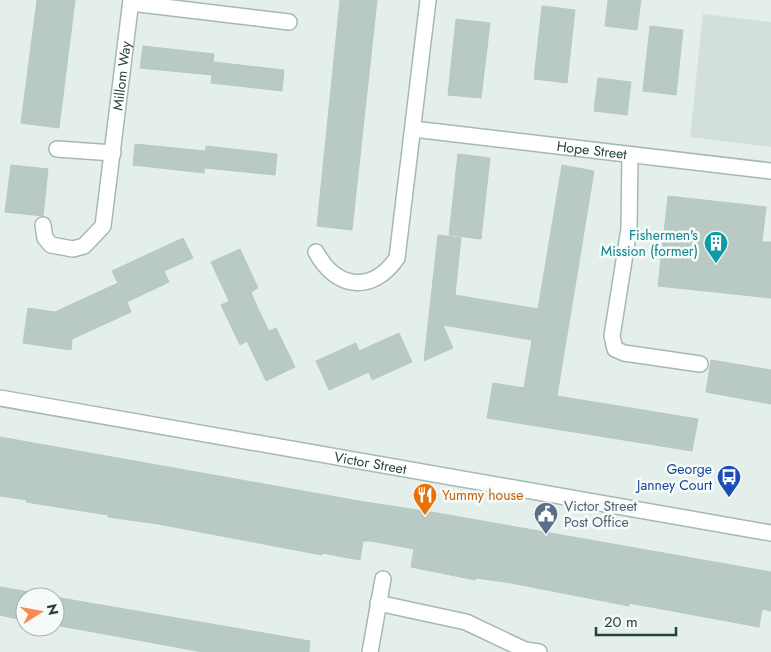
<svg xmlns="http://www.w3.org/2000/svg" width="771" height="652" viewBox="0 0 771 652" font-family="Jost,sans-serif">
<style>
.built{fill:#d2dfda}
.building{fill:#b9cac4;stroke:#b6c9c2}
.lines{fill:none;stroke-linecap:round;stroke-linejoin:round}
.minor-casing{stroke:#a6b8b3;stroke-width:18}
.minor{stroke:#fff;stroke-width:15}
.labels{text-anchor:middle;stroke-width:5;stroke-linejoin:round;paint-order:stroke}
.street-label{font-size:14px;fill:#22423b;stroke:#f6fbf8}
.culture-label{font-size:14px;fill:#0d838f;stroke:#f6fbf8;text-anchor:end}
.transit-label{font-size:14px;fill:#164399;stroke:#f6fbf8;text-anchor:end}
.food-label{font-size:14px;fill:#c56008;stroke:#f6fbf8;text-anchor:start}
.service-label{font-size:14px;fill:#4e5e75;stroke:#f6fbf8;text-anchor:start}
</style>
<rect width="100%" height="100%" fill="#e4efeb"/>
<!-- built -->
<path class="built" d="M 703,14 L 771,22 L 771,147 L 690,137 Z"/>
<!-- building -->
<path class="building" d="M 37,0 L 75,0 L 59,128 L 21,123 Z
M 340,0 L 377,0 L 352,230 L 317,226 Z
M 608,0 L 641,0 L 637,30 L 605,26 Z
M 542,6 L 575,10 L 567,83 L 534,79 Z
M 456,19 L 490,23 L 481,98 L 448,95 Z
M 650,26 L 683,30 L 676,95 L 643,91 Z
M 143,46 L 214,54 L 213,62 L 284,70 L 282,91 L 211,83 L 212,75 L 140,68 Z
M 598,78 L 631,82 L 627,115 L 594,111 Z
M 135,144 L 205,151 L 204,173 L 133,165 Z
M 206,146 L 277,154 L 275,175 L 205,168 Z
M 458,154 L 490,158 L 481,239 L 449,235 Z
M 11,165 L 48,169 L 43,216 L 5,212 Z
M 562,165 L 594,171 L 557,396 L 698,419 L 692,451 L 487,418 L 493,383 L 524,388 L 532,340 L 443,325 L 453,348 L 424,361 L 438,235 L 461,238 L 455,295 L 538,309 Z
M 668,196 L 766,207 L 762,242 L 771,242 L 771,298 L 658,286 Z
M 183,238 L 193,258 L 164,271 L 169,282 L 127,302 L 131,312 L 72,339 L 71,350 L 23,343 L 28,308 L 55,312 L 118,283 L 112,271 Z
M 240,249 L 258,288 L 251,292 L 259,311 L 269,331 L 276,328 L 295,367 L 266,381 L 247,341 L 240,345 L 221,305 L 229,301 L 211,262 Z
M 399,333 L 412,362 L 372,380 L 369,372 L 329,390 L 316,361 L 356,343 L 359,351 Z
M 711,360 L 771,370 L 771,404 L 706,392 Z
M 0,437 L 359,501 L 437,513 L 771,572 L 771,611 L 762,609 L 759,627 L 629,603 L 629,606 L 511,583 L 476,578 L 475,580 L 411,567 L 414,549 L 371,541 L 363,541 L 360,560 L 322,553 L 322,555 L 158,524 L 108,517 L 108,515 L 26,502 L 27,500 L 0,496 Z
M 0,587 L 18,590 L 55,597 L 25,597 L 25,620 L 13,618 L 0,615 Z
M 55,597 L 310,641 L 309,652 L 203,652 L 55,625 Z"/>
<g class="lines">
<defs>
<g id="minor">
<path d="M 131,3 L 289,22"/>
<path id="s1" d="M 413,129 L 771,171"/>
<path d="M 57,149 L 113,153"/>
<path d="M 630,155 L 629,229 L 612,336 L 615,349 L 624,353 L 700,364"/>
<path id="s2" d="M 43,225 L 45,238 L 51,245 L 73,249 L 84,246 L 103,226 L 131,0"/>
<path d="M 316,252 C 336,289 372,294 397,258 L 428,0"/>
<path id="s3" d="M 0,398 L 771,533"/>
<path d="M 378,603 L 466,622 L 525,650 L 539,652"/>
<path d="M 370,652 L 383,579"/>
</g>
</defs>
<!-- minor casing -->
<use href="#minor" class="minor-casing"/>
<!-- minor -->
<use href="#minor" class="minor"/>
</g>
<!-- icons -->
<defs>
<symbol id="building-pin" viewBox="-11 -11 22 30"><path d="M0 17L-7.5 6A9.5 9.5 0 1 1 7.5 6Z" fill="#0f9aa8" stroke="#f6fbf8"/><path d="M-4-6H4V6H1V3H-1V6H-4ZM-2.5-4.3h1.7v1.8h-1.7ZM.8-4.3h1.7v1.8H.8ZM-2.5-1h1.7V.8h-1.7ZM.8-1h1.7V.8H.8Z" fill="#fff"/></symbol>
<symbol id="bus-pin" viewBox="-11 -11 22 30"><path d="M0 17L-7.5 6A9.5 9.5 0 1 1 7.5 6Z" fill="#1a4fb4" stroke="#f6fbf8"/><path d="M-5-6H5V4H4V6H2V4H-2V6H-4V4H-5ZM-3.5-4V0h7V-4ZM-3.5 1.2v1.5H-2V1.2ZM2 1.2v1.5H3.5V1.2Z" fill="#fff"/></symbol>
<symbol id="restaurant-pin" viewBox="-11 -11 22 30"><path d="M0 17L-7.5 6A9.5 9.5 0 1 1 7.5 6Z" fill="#e8710a" stroke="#f6fbf8"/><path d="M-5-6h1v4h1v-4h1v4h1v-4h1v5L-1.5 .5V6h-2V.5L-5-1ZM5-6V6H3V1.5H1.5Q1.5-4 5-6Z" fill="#fff"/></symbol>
<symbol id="civic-pin" viewBox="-11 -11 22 30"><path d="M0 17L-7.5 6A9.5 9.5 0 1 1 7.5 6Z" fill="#5c6f8a" stroke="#f6fbf8"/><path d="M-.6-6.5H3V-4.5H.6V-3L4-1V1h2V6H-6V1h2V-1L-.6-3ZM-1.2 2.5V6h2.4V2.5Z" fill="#fff"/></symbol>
</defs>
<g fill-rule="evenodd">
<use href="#building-pin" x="702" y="229" width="28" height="38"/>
<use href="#bus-pin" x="715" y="463" width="28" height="38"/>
<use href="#restaurant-pin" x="411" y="481" width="28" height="38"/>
<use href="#civic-pin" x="532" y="500" width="28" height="38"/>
</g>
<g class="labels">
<!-- street labels -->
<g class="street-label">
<text dy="5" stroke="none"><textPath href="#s2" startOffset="235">Millom Way</textPath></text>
<text dy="5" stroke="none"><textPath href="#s1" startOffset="180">Hope Street</textPath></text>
<text dy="5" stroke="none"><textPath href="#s3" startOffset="376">Victor Street</textPath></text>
</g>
<!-- culture labels -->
<g class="culture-label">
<text x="698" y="240">Fishermen's<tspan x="698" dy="16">Mission (former)</tspan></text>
</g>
<!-- transit labels -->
<g class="transit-label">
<text x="712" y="474">George<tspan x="712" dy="16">Janney Court</tspan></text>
</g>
<!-- food labels -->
<g class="food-label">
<text x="442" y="500">Yummy house</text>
</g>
<!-- service labels -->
<g class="service-label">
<text x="564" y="511">Victor Street<tspan x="564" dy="16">Post Office</tspan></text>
</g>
</g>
<!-- north arrow -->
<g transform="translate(40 612) rotate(79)"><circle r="24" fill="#f6fbf8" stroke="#a1b1ac"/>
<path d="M0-4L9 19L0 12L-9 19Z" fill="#f98a58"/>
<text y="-8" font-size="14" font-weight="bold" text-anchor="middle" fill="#22423b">N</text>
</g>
<!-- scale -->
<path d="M596 627v8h80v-8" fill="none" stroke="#22423b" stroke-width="2.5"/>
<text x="604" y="627" font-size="15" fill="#22423b" stroke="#f6fbf8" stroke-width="4" paint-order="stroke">20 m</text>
</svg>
